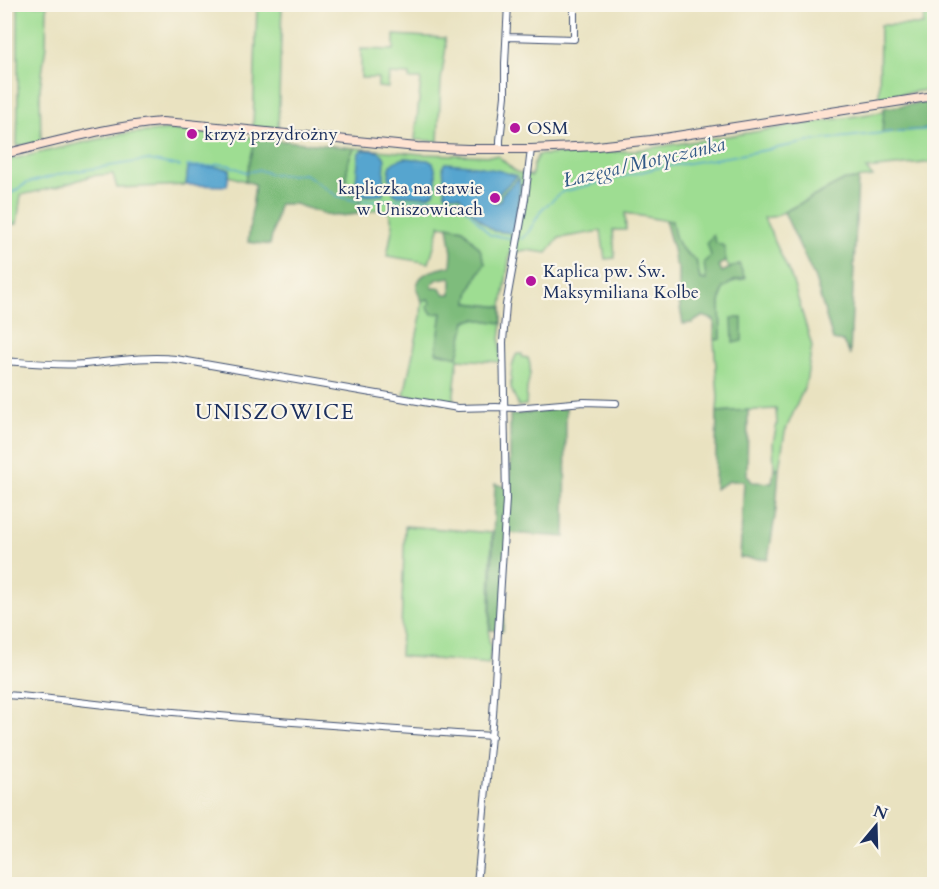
<svg xmlns="http://www.w3.org/2000/svg" width="939" height="889" viewBox="0 0 939 889" font-family="Cardo,serif">
	<rect width="100%" height="100%" fill="#fbf7ec"/>
	<filter id="ink" filterUnits="userSpaceOnUse"><feTurbulence type="fractalNoise" baseFrequency=".0167" numOctaves="2"/><feDisplacementMap in="SourceGraphic" scale="12" xChannelSelector="R" yChannelSelector="G"/><feConvolveMatrix kernelMatrix="1 2 1 2 8 2 1 2 1" color-interpolation-filters="sRGB"/></filter>
	<filter id="wash" filterUnits="userSpaceOnUse"><feTurbulence type="fractalNoise" baseFrequency=".008" numOctaves="4" result="noise"/><feDisplacementMap in="SourceGraphic" scale="24" xChannelSelector="R" yChannelSelector="G"/><feGaussianBlur stdDeviation="1.35" result="paint"/><feColorMatrix in="noise" values="0 0 0 0 0 0 0 0 0 0 0 0 0 0 0 0 0 1.4 0 .05"/><feComposite in="paint" operator="in"/></filter>
	<g filter="url(#wash)">
		<rect width="100%" height="100%" fill="#e9e2c0"/>
		<path fill="#9edd92" stroke="#5c8678" stroke-width="1.5" d="M 18,5 L 47,5 L 46,45 L 40,89 L 41,142 L 17,146 L 18,106 Z
			M 257,5 L 282,5 L 278,130 L 253,127 Z
			M 924,15 L 934,16 L 934,89 L 899,94 L 898,98 L 879,101 L 880,25 L 923,25 Z
			M 394,35 L 445,38 L 446,47 L 441,81 L 438,141 L 415,140 L 421,79 L 409,79 L 409,75 L 389,74 L 388,88 L 378,87 L 378,78 L 361,78 L 361,49 L 394,50 Z
			M 934,104 L 934,162 L 866,169 L 873,177 L 845,180 L 776,216 L 764,218 L 792,279 L 812,346 L 806,383 L 785,432 L 779,468 L 774,468 L 773,443 L 777,424 L 776,409 L 717,412 L 718,397 L 714,340 L 721,339 L 720,303 L 723,287 L 734,281 L 744,279 L 739,264 L 730,269 L 726,262 L 724,246 L 711,256 L 706,280 L 700,279 L 696,260 C 678,248 675,243 672,222 L 625,213 L 626,230 L 613,230 L 615,258 L 605,259 L 601,231 L 559,238 L 547,253 L 526,250 L 510,253 L 502,307 L 468,303 C 468,289 478,275 485,263 L 463,229 L 440,225 L 429,263 L 387,256 L 393,225 L 389,212 L 378,209 L 358,214 L 361,198 L 349,193 C 345,180 346,159 355,148 L 422,154 L 498,156 L 516,172 L 532,176 L 533,166 L 538,155 L 631,151 Z
			M 172,130 L 256,138 L 245,181 L 229,176 L 230,169 L 188,167 L 186,185 L 117,188 L 113,174 L 91,176 L 57,187 L 21,195 L 17,224 L 5,225 L 4,161 L 121,134 Z
			M 429,299 L 442,312 L 437,353 L 462,336 L 466,321 L 475,319 L 502,323 L 500,340 L 500,362 L 458,359 L 453,403 L 404,395 L 421,316 L 422,301 Z
			M 517,354 L 522,354 L 522,357 L 528,358 C 532,367 530,375 528,384 C 526,390 527,399 526,405 L 518,406 C 517,399 512,394 511,387 C 510,379 512,360 517,354 Z
			M 405,526 L 492,533 L 489,641 L 491,644 L 489,664 L 400,656 Z"/>
		<path fill="#7ebc7c" stroke="#4c766d" stroke-width="1.5" fill-rule="evenodd" d="M 927,102 L 929,129 L 882,133 L 884,108 Z
			M 256,138 L 355,148 C 346,159 345,180 349,193 L 361,198 L 358,214 L 340,216 L 324,214 L 295,204 L 279,204 L 270,245 L 248,242 L 255,184 L 245,181 Z
			M 858,179 L 850,354 L 843,342 L 833,340 L 815,279 L 784,212 L 845,180 Z
			M 665,220 L 672,221 C 675,243 678,248 696,260 L 700,279 L 706,280 L 704,262 L 711,256 L 707,243 L 713,235 L 716,243 L 724,246 L 726,262 L 719,265 L 722,272 L 739,264 L 745,278 L 734,281 L 723,288 L 720,303 L 721,339 L 714,340 L 714,320 L 703,316 L 692,323 L 683,324 L 679,302 L 679,269 L 675,262 L 673,249 Z
			M 448,226 L 463,229 L 480,249 L 485,263 C 478,275 468,288 468,303 L 502,307 L 502,323 L 475,319 L 466,321 L 458,357 L 436,352 L 442,313 L 432,314 L 427,306 L 431,303 L 428,299 L 422,301 C 420,297 417,292 417,288 C 417,271 439,269 451,266 L 452,253 ZM 451,277 L 451,294 L 445,294 L 439,288 L 432,288 L 432,284 L 438,279 Z
			M 732,318 L 742,318 L 742,341 L 733,343 Z
			M 566,408 L 565,537 L 508,533 L 503,631 L 490,630 L 495,484 L 510,488 L 510,415 Z
			M 748,410 L 747,475 L 752,482 L 772,483 L 774,468 L 779,468 L 776,510 L 768,559 L 740,558 L 744,481 L 729,481 L 715,489 L 717,412 Z"/>
		<path fill="#56a5cf" stroke="#386a96" stroke-width="1.5" d="M 364,150 C 373,150 383,150 385,160 L 383,195 C 374,196 363,197 355,192 L 359,152 Z
			M 405,158 L 428,160 L 433,163 C 437,172 437,183 434,193 L 428,196 L 395,195 C 389,188 387,174 391,165 C 394,160 400,160 405,158 Z
			M 445,163 C 470,164 494,168 517,176 L 499,193 L 492,194 L 491,198 L 495,203 L 499,202 L 501,198 L 501,195 L 519,178 L 520,187 L 515,229 L 511,233 L 494,231 L 481,221 L 459,196 L 445,194 L 443,166 Z
			M 188,167 L 216,167 L 230,169 L 227,186 L 186,185 Z"/>
		<g fill="none" stroke-linecap="round" stroke-linejoin="round">
			<path stroke="#56a5cf" stroke-width="1.5" d="M 187,166 L 212,166 L 218,164 L 228,165 L 246,172 L 259,170 L 271,174 L 285,175 L 305,174 L 337,196 L 357,201 L 449,198 L 460,201 L 490,235 L 517,239
				M 4,198 L 27,183 L 65,173 L 148,160 L 180,166
				M 521,239 L 528,233 L 542,209 L 562,192 L 657,168 L 739,155 L 819,140 L 901,131 L 934,129"/>
		</g>
	</g>
	<g filter="url(#ink)">
		<g fill="none" stroke-linecap="round" stroke-linejoin="round">
			<defs>
				<path id="street" d="M 507,37 L 574,39 L 574,4
					M 500,150 L 500,140 L 505,96 L 505,63 L 508,4
					M 4,361 C 31,363 57,366 84,364 C 115,361 145,356 176,359 L 458,408 L 496,407 L 515,408 L 584,402 L 616,403
					M 4,695 C 53,698 101,705 150,710 C 264,720 378,730 492,736
					M 477,884 L 493,715 L 506,499 L 503,342 L 506,305 L 525,199 L 531,149"/>
				<path id="secondary" d="M 4,154 C 56,142 109,126 162,122 L 188,124 L 417,147 L 468,149 L 531,149 L 597,146 L 651,140 L 934,96"/>
			</defs>
			<use href="#street" stroke="#3a4a6d" stroke-width="8"/>
			<use href="#secondary" stroke="#3a4a6d" stroke-width="10"/>
			<use href="#street" stroke="#fff" stroke-width="6"/>
			<use href="#secondary" stroke="#fee3d2" stroke-width="8"/>
		</g>
	</g>
	<g fill="#b5179e" stroke="#fbf7ec" stroke-width="2">
		<circle cx="515" cy="128" r="6"/>
		<circle cx="192" cy="134" r="6"/>
		<circle cx="495" cy="198" r="6"/>
		<circle cx="531" cy="281" r="6"/>
	</g>
	<g text-anchor="middle" dominant-baseline="central" stroke-width="4.5" stroke-linejoin="round" paint-order="stroke">
		<g font-size="18" fill="#1b2f5e" stroke="#fbf7ec" text-anchor="start">
			<text x="527" y="128">OSM</text>
			<text x="204" y="134">krzyż przydrożny</text>
			<text x="483" y="188" text-anchor="end">kapliczka na stawie<tspan x="483" dy="21">w Uniszowicach</tspan></text>
			<text x="543" y="271">Kaplica pw. Św.<tspan x="543" dy="21">Maksymiliana Kolbe</tspan></text>
		</g>
		<g font-size="20" font-style="italic" fill="#305886" stroke="#fbf7ec">
			<text transform="translate(644 162) rotate(-13)">Łazęga/Motyczanka</text>
		</g>
		<g font-size="21" letter-spacing="1.5" fill="#1b2f5e" stroke="#fbf7ec">
			<text x="275" y="412">UNISZOWICE</text>
		</g>
	</g>
	<rect width="939" height="889" fill="none" stroke="#fbf7ec" stroke-width="24"/>
	<g transform="translate(876 826) rotate(19)" stroke="#fbf7ec" stroke-width="4.5" paint-order="stroke">
	<path d="M0-4.5L10 22L0 15L-10 22Z" fill="#1b2f5e"/>
	<text y="-9" font-size="16" font-weight="bold" text-anchor="middle" fill="#1b2f5e">N</text>
	</g>
</svg>
